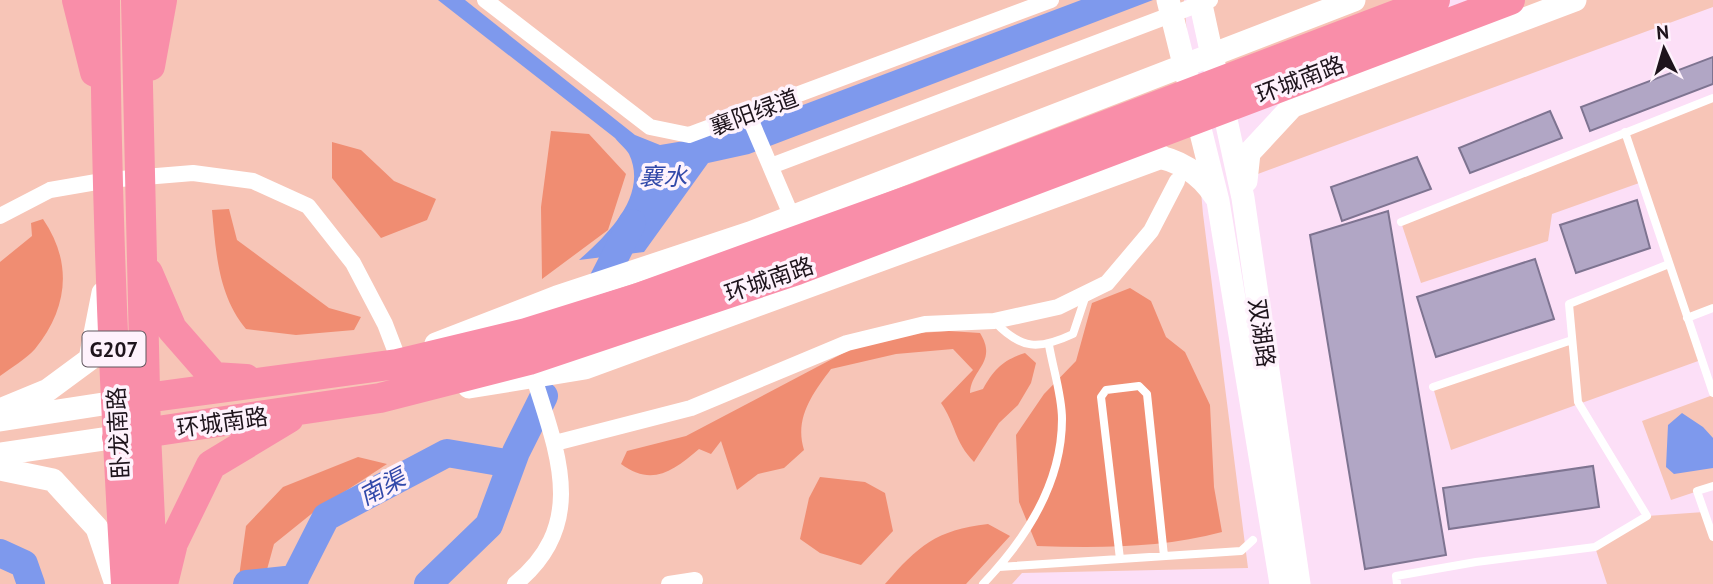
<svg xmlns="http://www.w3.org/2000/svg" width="1713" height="584" viewBox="0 0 1713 584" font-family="'PT Sans','Noto Sans SC',sans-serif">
	<rect width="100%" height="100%" fill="#fcdff7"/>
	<path fill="#f7c5b7" d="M 0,0 L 1184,0 L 1203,214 L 1248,568 L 1022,573 L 1012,584 L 0,584 Z
		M 1197,0 L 1435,0 L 1218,83 Z
		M 1510,0 L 1713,0 L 1713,7 L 1247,178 L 1249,153 L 1326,69 Z
		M 1713,98 L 1713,308 L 1687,318 L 1701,360 L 1451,450 L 1433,387 L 1572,340 L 1569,304 L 1669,265 L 1642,182 L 1552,214 L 1548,241 L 1421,283 L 1401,222 Z
		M 1713,395 L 1713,486 L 1671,500 L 1642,421 Z
		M 1704,512 L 1713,537 L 1713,584 L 1607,584 L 1595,547 L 1647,516 Z"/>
	<path fill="#f08d72" d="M 551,131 L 589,134 L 626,174 L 608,230 L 542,279 L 541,207 Z
		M 332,142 L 361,150 L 394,181 L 436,199 L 427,220 L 381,238 L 332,178 Z
		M 229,209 L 237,240 L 329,308 L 361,317 L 354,330 L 296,335 L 246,329 C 218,295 216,253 212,210 Z
		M 43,219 C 73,263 68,308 35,349 C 26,359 11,368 0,376 L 0,262 L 32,236 L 31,223 Z
		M 1130,288 L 1151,301 L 1166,337 L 1185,352 L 1210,405 L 1214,487 L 1222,532 C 1163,548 1099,548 1037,546 L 1019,502 L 1016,435 L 1044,394 L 1076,361 L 1092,303 Z
		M 949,331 L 980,333 C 998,362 971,369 970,393 L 983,389 C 994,369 1003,360 1025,353 L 1036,363 L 1031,383 L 1018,405 L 999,423 L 974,462 C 954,441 956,425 941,403 L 973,370 L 953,349 L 896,354 L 831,369 C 813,393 794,418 804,450 L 784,468 L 758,474 L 737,490 L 721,441 L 711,454 L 699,449 C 673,471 652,487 621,464 L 627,451 L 686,436 L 853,348 L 905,334 Z
		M 358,457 L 387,464 L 315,511 L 274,544 L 263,584 L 238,584 L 246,526 L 283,487 Z
		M 820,477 L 865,482 L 885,493 L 893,531 L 861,565 L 820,553 L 800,539 L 809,498 Z
		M 988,524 L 1010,536 L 966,584 L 885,584 C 918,546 936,530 988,524 Z"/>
	<path fill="#7e99ed" d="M 438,0 L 465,0 L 635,135 L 660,145 L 702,138 L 741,123 L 779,114 L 1081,0 L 1153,0 L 749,154 L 708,163 L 644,252 L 579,260 C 606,236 649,196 629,154 C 626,149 619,143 615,138 Z
		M 1682,413 L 1703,427 L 1713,438 L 1713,468 L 1674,474 L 1666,467 L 1668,425 Z"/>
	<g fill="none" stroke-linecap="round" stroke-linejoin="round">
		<path stroke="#7e99ed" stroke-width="28" d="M 592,302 L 632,223
			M 0,553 L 24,564 L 31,584
			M 247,584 L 295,579
			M 292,584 L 326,517 L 447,453 L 511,464
			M 428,584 L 489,525 L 516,452 L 544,396"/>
	</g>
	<path fill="#b1a6c5" stroke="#7e7491" stroke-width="2" d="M 1713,57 L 1713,84 L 1590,131 L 1581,107 Z
		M 1550,111 L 1562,138 L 1470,173 L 1459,148 Z
		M 1417,157 L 1431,189 L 1342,221 L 1331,187 Z
		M 1637,200 L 1650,248 L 1576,273 L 1560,225 Z
		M 1388,211 L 1446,555 L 1365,569 L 1310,235 Z
		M 1535,259 L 1554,319 L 1436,357 L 1417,297 Z
		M 1593,466 L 1599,507 L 1449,529 L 1443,488 Z"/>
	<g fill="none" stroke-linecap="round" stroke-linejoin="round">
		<path stroke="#fff" stroke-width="8" d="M 1625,132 L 1713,393
			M 1401,222 L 1713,98
			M 1687,318 L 1713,308
			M 994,321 C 1021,350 1039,350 1073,334 L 1086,295
			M 1433,387 L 1572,340
			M 1713,486 L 1697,491 L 1713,537
			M 1120,559 L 1101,397 L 1106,390 L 1139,386 L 1147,394 L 1164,556
			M 999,567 L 1241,551 L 1253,540
			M 983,584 C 1026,539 1062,484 1062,419 C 1062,395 1053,369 1049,345
			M 1397,584 L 1396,576 L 1476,562 L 1595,547 L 1647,516 L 1578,402 L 1569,304 L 1669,264"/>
		<path stroke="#fff" stroke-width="16" d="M 485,0 L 650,127 L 689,135 L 1051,0
			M 748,114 L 792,217
			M 771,166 L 1210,0
			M 0,216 L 50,190 L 108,180 L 193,173 L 253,181 L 308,206 L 353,263 L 385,324 L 398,358
			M 555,443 L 691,408 L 847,343 L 925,324 L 994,321 L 1058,307 L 1107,283 L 1151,231 L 1177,181
			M 515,584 C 588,525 558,454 534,378
			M 669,584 L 695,580"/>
		<path stroke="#fff" stroke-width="23" d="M 1168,0 L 1218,201 L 1281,584
			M 1200,0 L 1243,198 L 1299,584
			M 1293,106 L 1575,0
			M 1149,155 C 1177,159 1199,171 1215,196
			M 1246,181 L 1249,153 L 1302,96
			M 436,344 L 557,297 L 750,233 L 1354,0
			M 469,387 L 585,368 L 1162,157
			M 0,410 L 48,390 L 90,359 L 103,293
			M 0,420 L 116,402
			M 0,454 L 117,437
			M 0,469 L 53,480 L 97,528 L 116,584"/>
		<path stroke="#f98ea9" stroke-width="30" d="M 77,0 L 95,72
			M 105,0 C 106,195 114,390 126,584
			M 136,0 L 146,433 L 153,584
			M 150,66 L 162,0
			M 148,273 L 172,329 L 214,377 L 246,379
			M 116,402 L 397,364 L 526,333 L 638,298 L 918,197 L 1435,0
			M 117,437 L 380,398 L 529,360 L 797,270 L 1510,0
			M 163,584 L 173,543 L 211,465 L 289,418"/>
	</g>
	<g text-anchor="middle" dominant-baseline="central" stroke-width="7" stroke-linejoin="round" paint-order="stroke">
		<rect fill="#fef2fc" stroke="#61575f" stroke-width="2" x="82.5" y="331.5" width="63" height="35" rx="5"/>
		<g font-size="21" font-weight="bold" fill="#1e141c">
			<text x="114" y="349">G207</text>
		</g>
		<g font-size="23" fill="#1e141c" stroke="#fef2fc">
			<text transform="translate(1300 79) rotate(-21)">环城南路</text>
			<text transform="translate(754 112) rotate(-20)">襄阳绿道</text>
			<text transform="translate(769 279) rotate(-19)">环城南路</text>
			<text transform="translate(1262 333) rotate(82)">双湖路</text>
			<text transform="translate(222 422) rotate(-8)">环城南路</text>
			<text transform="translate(118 433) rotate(-93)">卧龙南路</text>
		</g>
		<g font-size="24" font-style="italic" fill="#3249a9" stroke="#fef2fc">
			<text x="663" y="176">襄水</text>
			<text transform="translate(382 487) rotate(-28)">南渠</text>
		</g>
	</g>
	<g transform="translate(1664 49) rotate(355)" stroke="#fef2fc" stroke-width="5" paint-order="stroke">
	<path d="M0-5L12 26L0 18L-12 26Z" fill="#1e141c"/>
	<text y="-10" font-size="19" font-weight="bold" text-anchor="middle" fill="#1e141c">N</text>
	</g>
</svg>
